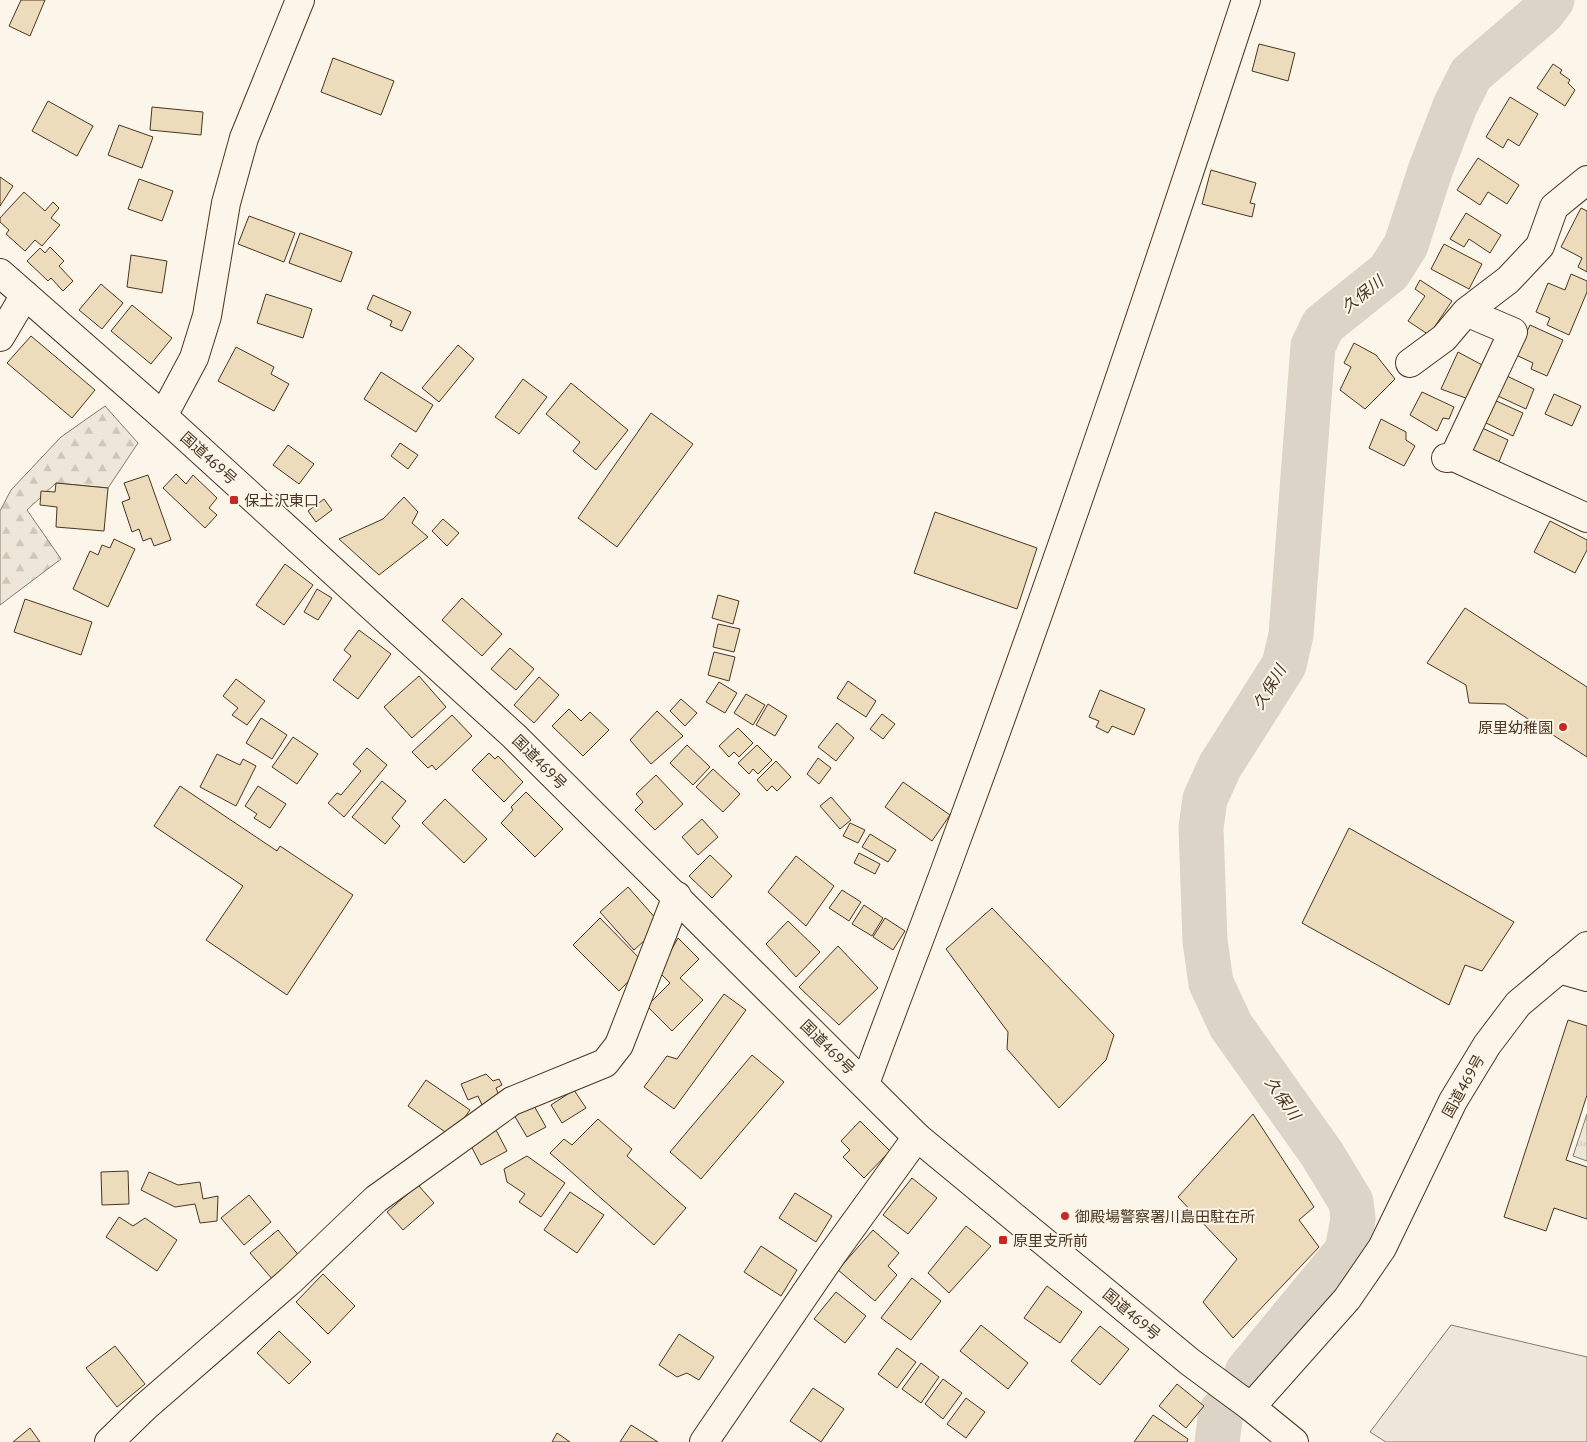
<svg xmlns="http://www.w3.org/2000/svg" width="1587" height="1442" viewBox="0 0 1587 1442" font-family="'PT Sans','Noto Sans JP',sans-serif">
	<defs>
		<pattern id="grass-tufts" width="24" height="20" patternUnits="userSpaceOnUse" patternTransform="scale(1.25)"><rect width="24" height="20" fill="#ede6d9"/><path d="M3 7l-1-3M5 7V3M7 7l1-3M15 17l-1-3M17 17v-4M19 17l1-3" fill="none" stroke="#cdc6ba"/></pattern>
		<pattern id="forest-firs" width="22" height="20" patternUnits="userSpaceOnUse" patternTransform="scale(1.25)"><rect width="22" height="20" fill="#ede6d9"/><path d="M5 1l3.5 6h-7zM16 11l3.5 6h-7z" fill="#cdc6ba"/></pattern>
	</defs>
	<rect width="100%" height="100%" fill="#fbf6e9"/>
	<path fill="url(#grass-tufts)" stroke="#887966" d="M 1587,1114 L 1587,1161 L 1573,1156 Z"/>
	<path fill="url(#forest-firs)" stroke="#887966" d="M 105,406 L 138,443 L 108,488 L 56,483 L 27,510 L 61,559 L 0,605 L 0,511 L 11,490 L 61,437 Z"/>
	<path fill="#ede6d9" stroke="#887966" d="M 1451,1325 L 1587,1357 L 1587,1442 L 1386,1442 L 1370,1432 Z"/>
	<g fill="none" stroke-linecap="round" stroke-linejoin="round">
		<path stroke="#dcd4c6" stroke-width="45" d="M 1247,1372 L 1347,1251 L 1353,1219 L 1351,1202 L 1322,1154 L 1231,1026 L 1211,983 L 1205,941 L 1201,828 L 1205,799 L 1220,766 L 1284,665 L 1291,635 L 1313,346 L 1323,325 L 1389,272 L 1406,245 L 1430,171 L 1455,106 L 1471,74 L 1542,13 L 1552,0
			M 1217,1442 L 1221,1412"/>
	</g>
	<path fill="#ecdcbc" stroke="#4a3520" d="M 21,0 L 45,0 L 30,36 L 9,26 Z
		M 1259,44 L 1295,53 L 1288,81 L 1252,71 Z
		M 333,58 L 394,81 L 381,115 L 321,92 Z
		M 1553,64 L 1562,70 L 1560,73 L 1570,80 L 1568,83 L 1575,90 L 1565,106 L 1537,88 Z
		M 1510,97 L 1538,114 L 1519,146 L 1508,139 L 1503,148 L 1486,137 Z
		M 48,101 L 93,126 L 77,156 L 32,131 Z
		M 152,107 L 203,112 L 201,135 L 150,130 Z
		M 119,125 L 153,137 L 142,168 L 108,155 Z
		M 1478,158 L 1519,185 L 1507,204 L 1488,192 L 1480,205 L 1457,190 Z
		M 1211,170 L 1256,183 L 1250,203 L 1255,204 L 1252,217 L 1202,204 Z
		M 0,177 L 13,186 L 0,206 Z
		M 139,179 L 173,191 L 162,221 L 128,209 Z
		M 24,192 L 45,211 L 53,202 L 59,208 L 51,218 L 60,225 L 42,246 L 35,240 L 25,251 L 6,234 L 9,230 L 0,222 L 0,218 Z
		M 1581,208 L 1587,211 L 1587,272 L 1578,267 L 1582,258 L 1561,247 Z
		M 1466,213 L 1501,235 L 1490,253 L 1469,239 L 1464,247 L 1450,239 Z
		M 249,216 L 295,233 L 284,262 L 238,244 Z
		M 300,233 L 352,252 L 341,282 L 289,263 Z
		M 1444,244 L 1482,264 L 1469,289 L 1431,269 Z
		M 50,247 L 64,261 L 59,266 L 73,281 L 63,291 L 51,278 L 48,281 L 27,261 L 40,248 L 45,253 Z
		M 131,255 L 167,261 L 162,293 L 127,287 Z
		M 1571,274 L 1587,281 L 1587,292 L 1569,335 L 1547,325 L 1550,318 L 1536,312 L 1548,283 L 1565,290 Z
		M 1420,280 L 1452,301 L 1429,335 L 1408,321 L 1425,296 L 1415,289 Z
		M 101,284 L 123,303 L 102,329 L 79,310 Z
		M 266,294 L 312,309 L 303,338 L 257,323 Z
		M 373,295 L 411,312 L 402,331 L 390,326 L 392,321 L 367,309 Z
		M 132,305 L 172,338 L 151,364 L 111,331 Z
		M 1530,325 L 1563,340 L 1547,376 L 1531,369 L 1533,363 L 1516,355 Z
		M 31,336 L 95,390 L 72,418 L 7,363 Z
		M 1354,343 L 1376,355 L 1395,379 L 1365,409 L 1340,390 L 1351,367 L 1344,363 Z
		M 458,345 L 474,359 L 439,402 L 422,388 Z
		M 236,347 L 274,367 L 271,374 L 289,384 L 274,411 L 218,381 Z
		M 1458,352 L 1484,366 L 1471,400 L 1441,389 Z
		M 381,372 L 433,405 L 416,432 L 364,399 Z
		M 1507,376 L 1534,389 L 1526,409 L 1498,396 Z
		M 523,379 L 547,397 L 519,434 L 495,417 Z
		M 571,383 L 628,430 L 596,470 L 573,451 L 580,442 L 546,414 Z
		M 1422,392 L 1454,407 L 1449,419 L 1443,418 L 1437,431 L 1410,415 Z
		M 1554,394 L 1581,406 L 1572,426 L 1545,414 Z
		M 1494,400 L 1523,413 L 1513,436 L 1484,422 Z
		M 651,413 L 693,444 L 617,547 L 578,518 Z
		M 1381,419 L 1406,432 L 1406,440 L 1415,446 L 1404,466 L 1369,448 Z
		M 1480,427 L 1508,440 L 1498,464 L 1469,450 Z
		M 400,443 L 418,455 L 408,469 L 391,456 Z
		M 288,445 L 314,464 L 299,484 L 273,465 Z
		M 176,474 L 186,484 L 193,475 L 217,498 L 209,508 L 217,515 L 205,528 L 163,488 Z
		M 148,475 L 171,540 L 154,546 L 151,538 L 143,541 L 139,529 L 132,532 L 122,502 L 130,499 L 124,483 Z
		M 56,483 L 108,488 L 104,531 L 56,527 L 57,507 L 40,505 L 41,491 L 55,492 Z
		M 404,497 L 418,512 L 412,523 L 428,537 L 379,575 L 339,539 L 383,519 Z
		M 324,499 L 332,510 L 316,522 L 308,511 Z
		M 935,512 L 1037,548 L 1017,609 L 914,573 Z
		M 443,519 L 459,533 L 447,546 L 432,531 Z
		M 1550,521 L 1587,540 L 1587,550 L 1575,573 L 1534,552 Z
		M 114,539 L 135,549 L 108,607 L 73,589 L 90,551 L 98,555 L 102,545 L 110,548 Z
		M 285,564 L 313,585 L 284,625 L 256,605 Z
		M 317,589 L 332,598 L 318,620 L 304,612 Z
		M 718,595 L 739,601 L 733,624 L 712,618 Z
		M 462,598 L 502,634 L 482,656 L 442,620 Z
		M 25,599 L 92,622 L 81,655 L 14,632 Z
		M 1465,608 L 1587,687 L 1587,757 L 1505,704 L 1469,703 L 1466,685 L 1427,663 Z
		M 718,624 L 740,629 L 734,652 L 713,647 Z
		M 359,630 L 391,654 L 358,699 L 333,680 L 351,656 L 344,650 Z
		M 510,648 L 534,669 L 516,690 L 491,669 Z
		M 714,652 L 735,657 L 729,681 L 708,675 Z
		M 419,676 L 446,707 L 412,738 L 384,707 Z
		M 539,677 L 559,695 L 534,723 L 514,705 Z
		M 236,679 L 265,701 L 247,725 L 232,715 L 238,708 L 223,696 Z
		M 848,681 L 876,701 L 866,717 L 837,698 Z
		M 719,682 L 737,693 L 725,713 L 706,702 Z
		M 1100,690 L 1145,709 L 1134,735 L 1112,726 L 1108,733 L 1096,727 L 1099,721 L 1089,717 Z
		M 746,694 L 765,705 L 753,725 L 734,713 Z
		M 681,699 L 697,713 L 685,726 L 670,711 Z
		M 768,704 L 787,716 L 775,736 L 756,725 Z
		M 569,709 L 581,721 L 590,712 L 609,730 L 583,756 L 552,726 Z
		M 657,711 L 683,736 L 651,764 L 630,740 Z
		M 882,714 L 895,724 L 883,739 L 870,729 Z
		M 452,715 L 472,736 L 436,770 L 432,765 L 428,768 L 412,752 Z
		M 261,718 L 287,735 L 272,759 L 246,743 Z
		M 837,723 L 854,738 L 836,761 L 818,747 Z
		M 738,728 L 753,743 L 739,757 L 734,752 L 729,757 L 719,746 Z
		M 293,737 L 318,754 L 297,784 L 272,767 Z
		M 687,745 L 710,767 L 693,785 L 670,763 Z
		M 757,745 L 772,760 L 758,774 L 753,769 L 749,774 L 738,763 Z
		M 367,748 L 387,765 L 344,817 L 328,803 L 337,793 L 341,795 L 361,771 L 353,764 Z
		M 489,753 L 495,759 L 498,756 L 523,782 L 504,802 L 472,770 Z
		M 217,754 L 240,765 L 243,759 L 256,766 L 236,806 L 200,787 Z
		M 818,758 L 831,768 L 819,784 L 807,774 Z
		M 776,761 L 791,777 L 777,791 L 772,786 L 767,791 L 757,780 Z
		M 713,769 L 740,794 L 723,812 L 696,787 Z
		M 656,775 L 683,804 L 655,830 L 635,810 L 643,802 L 636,794 Z
		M 382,781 L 406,801 L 392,818 L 400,826 L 385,844 L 352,817 Z
		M 903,782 L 950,815 L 932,841 L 885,807 Z
		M 180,786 L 277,851 L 280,846 L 353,895 L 287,995 L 206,940 L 243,886 L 154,826 Z
		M 258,786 L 286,804 L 270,828 L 254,818 L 257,814 L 245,806 Z
		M 526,792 L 563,829 L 535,857 L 501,823 L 513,810 L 511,807 Z
		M 831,797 L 851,820 L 840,829 L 820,806 Z
		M 445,799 L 487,839 L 464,863 L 422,823 Z
		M 702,819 L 718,837 L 698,855 L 682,837 Z
		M 850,823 L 865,830 L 858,843 L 843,836 Z
		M 1349,828 L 1514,922 L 1482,971 L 1465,965 L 1449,1005 L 1302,923 Z
		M 870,834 L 896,850 L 888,862 L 862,847 Z
		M 859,853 L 880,864 L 875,874 L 854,863 Z
		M 710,855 L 732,876 L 712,898 L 689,876 Z
		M 796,856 L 834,886 L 806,926 L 768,892 Z
		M 628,887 L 658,921 L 656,930 L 634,950 L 600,912 Z
		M 842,890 L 861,902 L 849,921 L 829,908 Z
		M 864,905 L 883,918 L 872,936 L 852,924 Z
		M 992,908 L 1114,1035 L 1106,1060 L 1059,1108 L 1007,1049 L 1008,1032 L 946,949 Z
		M 600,918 L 645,964 L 619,991 L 573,945 Z
		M 885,918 L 905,931 L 893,950 L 873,937 Z
		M 788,921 L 820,952 L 796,977 L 766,944 Z
		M 678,938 L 699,959 L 680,978 L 703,1000 L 672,1031 L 647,1006 L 670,983 L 659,972 Z
		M 838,946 L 878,988 L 839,1025 L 799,987 Z
		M 724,994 L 746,1010 L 674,1109 L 644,1087 L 667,1056 L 677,1059 Z
		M 1568,1020 L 1587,1026 L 1587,1095 L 1566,1160 L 1587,1167 L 1587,1219 L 1554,1208 L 1546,1231 L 1504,1217 Z
		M 752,1055 L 784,1082 L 701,1179 L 670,1152 Z
		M 486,1074 L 493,1081 L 499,1079 L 502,1085 L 496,1088 L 500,1098 L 482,1105 L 478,1096 L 468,1100 L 461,1084 Z
		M 426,1080 L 470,1110 L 451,1136 L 408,1106 Z
		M 574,1090 L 586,1108 L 562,1123 L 551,1105 Z
		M 533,1104 L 546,1127 L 527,1137 L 514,1115 Z
		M 1253,1114 L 1314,1207 L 1299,1220 L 1319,1247 L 1233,1338 L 1203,1302 L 1237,1259 L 1178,1197 Z
		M 598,1119 L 632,1149 L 627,1156 L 686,1208 L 654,1245 L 550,1153 L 564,1139 L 572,1145 Z
		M 860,1121 L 890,1151 L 864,1178 L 843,1157 L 850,1150 L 841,1141 Z
		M 496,1130 L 507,1151 L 481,1165 L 470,1144 Z
		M 527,1156 L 565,1183 L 541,1217 L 519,1202 L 525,1194 L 507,1182 L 504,1169 Z
		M 128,1171 L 129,1204 L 102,1205 L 101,1172 Z
		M 149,1172 L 178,1185 L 200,1182 L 203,1199 L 218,1196 L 217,1221 L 200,1223 L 195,1204 L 175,1207 L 141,1190 Z
		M 912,1178 L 937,1198 L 908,1234 L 883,1215 Z
		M 418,1185 L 434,1203 L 403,1230 L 387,1212 Z
		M 570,1192 L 604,1215 L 577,1253 L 544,1230 Z
		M 795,1193 L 832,1216 L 816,1242 L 779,1218 Z
		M 249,1195 L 271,1222 L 244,1245 L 221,1218 Z
		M 119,1217 L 133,1226 L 145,1218 L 177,1240 L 157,1271 L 106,1237 Z
		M 966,1226 L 991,1246 L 949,1293 L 928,1273 Z
		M 278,1230 L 300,1257 L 273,1280 L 250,1253 Z
		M 873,1230 L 899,1253 L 888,1266 L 897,1275 L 875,1301 L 838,1270 Z
		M 761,1246 L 797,1270 L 781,1296 L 744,1272 Z
		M 323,1274 L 355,1306 L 328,1334 L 296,1302 Z
		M 912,1278 L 941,1301 L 911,1340 L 881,1318 Z
		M 1047,1286 L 1082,1312 L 1060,1343 L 1024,1318 Z
		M 836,1292 L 866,1316 L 845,1343 L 814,1319 Z
		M 981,1325 L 1028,1363 L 1008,1389 L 960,1351 Z
		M 1100,1326 L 1129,1349 L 1100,1385 L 1071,1361 Z
		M 279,1331 L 311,1362 L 289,1384 L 257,1353 Z
		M 679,1334 L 714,1357 L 699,1380 L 687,1373 L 677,1377 L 659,1365 Z
		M 115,1346 L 145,1384 L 117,1407 L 86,1368 Z
		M 897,1348 L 916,1362 L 897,1388 L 878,1374 Z
		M 921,1363 L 939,1377 L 921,1403 L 902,1389 Z
		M 943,1379 L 962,1393 L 943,1419 L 925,1404 Z
		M 1177,1384 L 1204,1406 L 1186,1428 L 1159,1406 Z
		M 813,1388 L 844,1409 L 821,1442 L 790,1421 Z
		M 966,1398 L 985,1412 L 966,1438 L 947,1424 Z
		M 1153,1415 L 1188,1439 L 1187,1442 L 1134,1442 Z
		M 631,1425 L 658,1442 L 620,1442 Z
		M 30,1428 L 40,1442 L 13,1442 Z
		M 557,1433 L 570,1442 L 552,1442 Z"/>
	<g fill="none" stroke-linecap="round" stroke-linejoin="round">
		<defs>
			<path id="minor" d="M 0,337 L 25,295
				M 1410,363 L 1444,338 L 1466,312
				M 163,416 L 194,358 L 207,316 L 226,203 L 244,138 L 300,0
				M 1454,457 L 1513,332 L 1466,312 L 1508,280 L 1540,246 L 1554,207 L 1587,180
				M 1446,458 L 1454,457 L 1587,518
				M 1559,969 L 1587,977
				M 865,1084 C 894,1004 925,926 954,846 C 1058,566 1153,283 1246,0
				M 1251,1407 L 1294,1442
				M 109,1442 L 145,1407 L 290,1281 L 376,1199 L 512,1101 L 605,1063 L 619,1045 L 677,896
				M 704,1442 L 831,1256 L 917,1137"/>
			<path id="highway" d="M 0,273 L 163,416 L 514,736 L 917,1137 L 1190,1362 L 1251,1407 L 1347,1299 L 1382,1248 L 1453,1101 L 1487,1045 L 1518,1004 L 1587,946"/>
		</defs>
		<use href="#minor" stroke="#4a3520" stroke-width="30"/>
		<use href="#highway" stroke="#4a3520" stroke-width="30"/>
		<use href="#minor" stroke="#fbf6e9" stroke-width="28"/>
		<use href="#highway" stroke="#fbf6e9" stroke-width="28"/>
	</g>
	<g fill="#c62828" stroke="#fbf6e9" stroke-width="2">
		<rect x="229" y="495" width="10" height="10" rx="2.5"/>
		<circle cx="1563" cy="727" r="5"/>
		<circle cx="1065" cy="1216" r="5"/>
		<rect x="998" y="1235" width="10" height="10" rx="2.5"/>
	</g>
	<g text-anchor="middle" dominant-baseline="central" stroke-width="4" stroke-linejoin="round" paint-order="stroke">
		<g font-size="15" fill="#4a3520" stroke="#fbf6e9">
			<text transform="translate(209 458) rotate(42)">国道469号</text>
			<text transform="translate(540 762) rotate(45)">国道469号</text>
			<text transform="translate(828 1047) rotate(45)">国道469号</text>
			<text transform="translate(1463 1086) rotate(-61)">国道469号</text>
			<text transform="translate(1132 1314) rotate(40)">国道469号</text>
		</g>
		<g font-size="15" fill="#4a3520" stroke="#fbf6e9" text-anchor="start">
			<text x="244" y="500">保土沢東口</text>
			<text x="1553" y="727" text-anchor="end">原里幼稚園</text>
			<text x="1075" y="1216">御殿場警察署川島田駐在所</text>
			<text x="1013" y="1240">原里支所前</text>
		</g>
		<g font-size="16" font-style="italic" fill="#4a3520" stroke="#fbf6e9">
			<text transform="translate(1362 294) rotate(-39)">久保川</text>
			<text transform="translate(1269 687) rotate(-59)">久保川</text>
			<text transform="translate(1283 1098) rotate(55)">久保川</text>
		</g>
	</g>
</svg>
